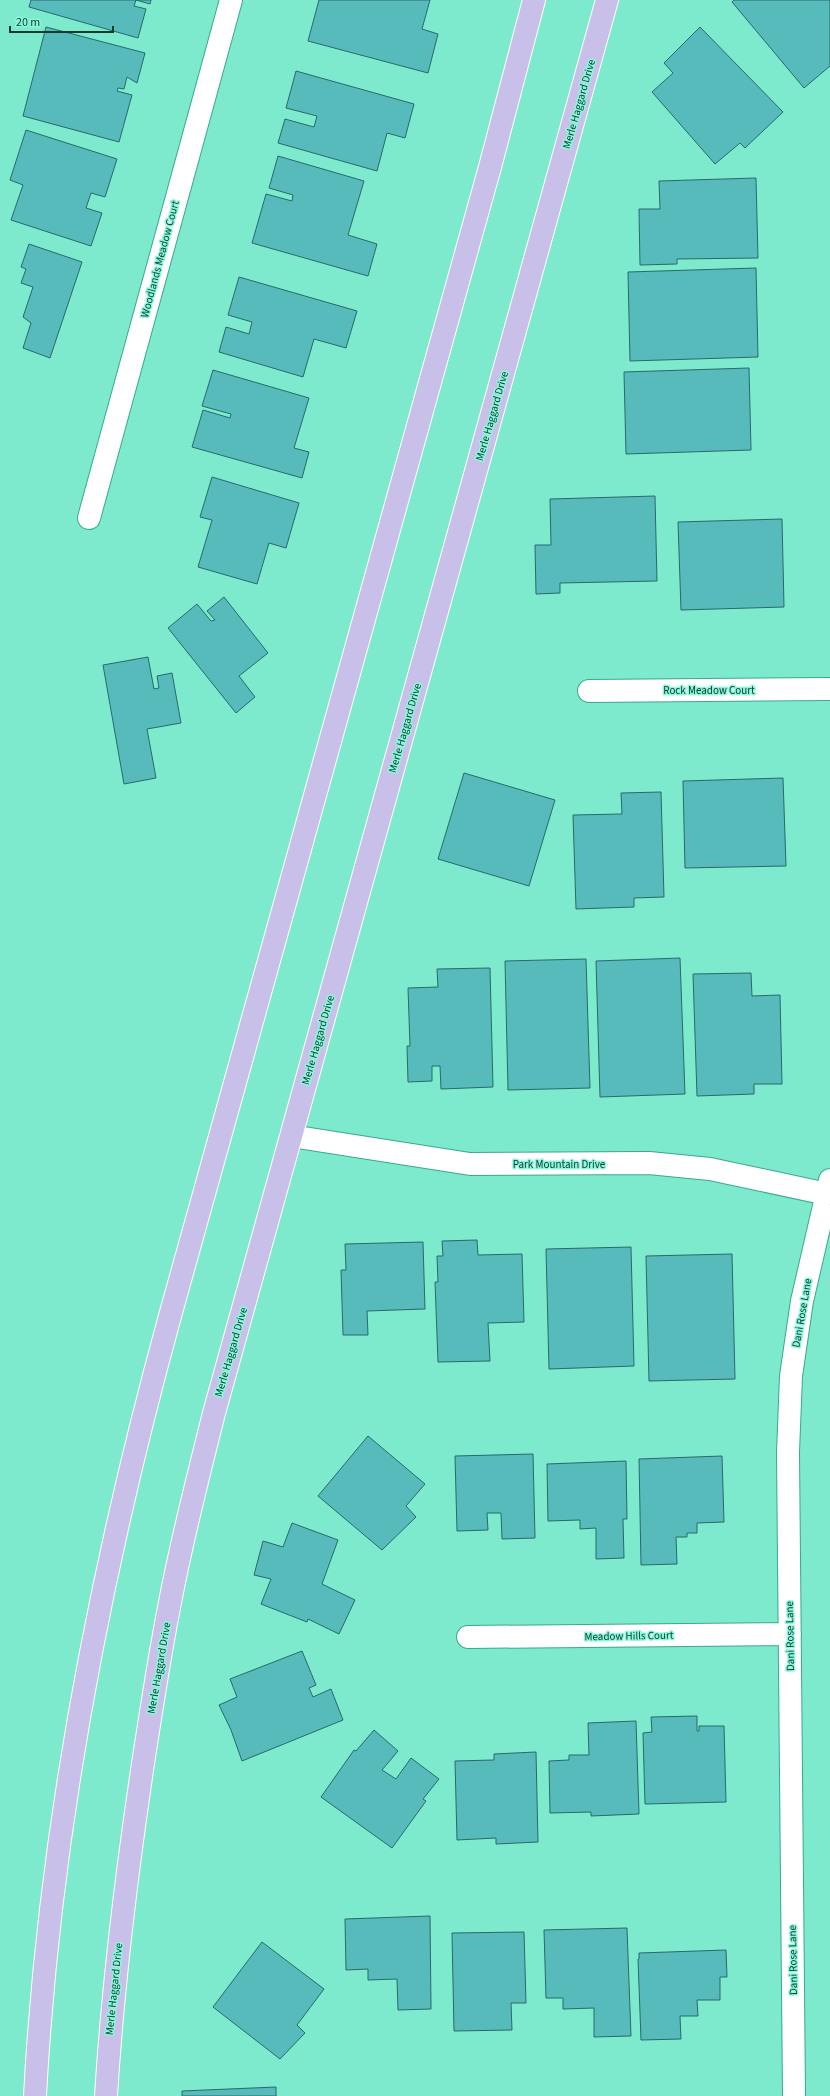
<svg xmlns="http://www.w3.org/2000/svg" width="830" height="2096" viewBox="0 0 830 2096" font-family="'Source Sans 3',sans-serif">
	<rect width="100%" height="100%" fill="#7de9cd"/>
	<path fill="#56bbba" stroke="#296a69" d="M 31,0 L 151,0 L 150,4 L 136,0 L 134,6 L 146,9 L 138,38 L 29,7 Z
		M 319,0 L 430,0 L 422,29 L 438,34 L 428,73 L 308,41 Z
		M 734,0 L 830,0 L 830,66 L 804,88 L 732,2 Z
		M 46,27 L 145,53 L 137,83 L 127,77 L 124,89 L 118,88 L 117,91 L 132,95 L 119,142 L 23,116 Z
		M 700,27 L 783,112 L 745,148 L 740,143 L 715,164 L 652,92 L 673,73 L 664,63 Z
		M 296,71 L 414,104 L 405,138 L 387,133 L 377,171 L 278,143 L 285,119 L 314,127 L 317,116 L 286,108 Z
		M 26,130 L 117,159 L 105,197 L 91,193 L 86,208 L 102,213 L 91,246 L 11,220 L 23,185 L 10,180 Z
		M 278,156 L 364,181 L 348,235 L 377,244 L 368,276 L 252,243 L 266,194 L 292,201 L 293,195 L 269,188 Z
		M 756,178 L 758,258 L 677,259 L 677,264 L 640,265 L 639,209 L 660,209 L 659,181 Z
		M 29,244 L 82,262 L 50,358 L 23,348 L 31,323 L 23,317 L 33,287 L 21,283 L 26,269 L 21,267 Z
		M 756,268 L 758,357 L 630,361 L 628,272 Z
		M 239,277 L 357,311 L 346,348 L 314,339 L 303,377 L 219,352 L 226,327 L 249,334 L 252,322 L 228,315 Z
		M 749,368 L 751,450 L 626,454 L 624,372 Z
		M 213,370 L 309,398 L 294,448 L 309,452 L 302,478 L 192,447 L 203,410 L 230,418 L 231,414 L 202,406 Z
		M 212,477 L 299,503 L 286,548 L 269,543 L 257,584 L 198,567 L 212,520 L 200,517 Z
		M 655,496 L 657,581 L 560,583 L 560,593 L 536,594 L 535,545 L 551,545 L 550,499 Z
		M 782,519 L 784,607 L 681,610 L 678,522 Z
		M 224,597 L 268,653 L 239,676 L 255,697 L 236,713 L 168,628 L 197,604 L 211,621 L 215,620 L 207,611 Z
		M 148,657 L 154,689 L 159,688 L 157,676 L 172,673 L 181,723 L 147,729 L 156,778 L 124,784 L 103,665 Z
		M 464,773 L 555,800 L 529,886 L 438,859 Z
		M 783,778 L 786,866 L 685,868 L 683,781 Z
		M 661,792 L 664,897 L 634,898 L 634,907 L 576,909 L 573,815 L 622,814 L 621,793 Z
		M 680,958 L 685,1094 L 600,1097 L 596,961 Z
		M 586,959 L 590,1088 L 508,1090 L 505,961 Z
		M 490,968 L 493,1087 L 441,1089 L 440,1066 L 432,1066 L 432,1081 L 408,1082 L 407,1046 L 410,1046 L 408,988 L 438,987 L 437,969 Z
		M 751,973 L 752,996 L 780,995 L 782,1084 L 754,1084 L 754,1094 L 697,1096 L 693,974 Z
		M 477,1240 L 478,1255 L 522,1254 L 524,1322 L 488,1323 L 490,1361 L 438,1362 L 435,1282 L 438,1282 L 437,1256 L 443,1256 L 442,1241 Z
		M 423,1242 L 425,1309 L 367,1311 L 368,1335 L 343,1335 L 341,1270 L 346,1270 L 345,1244 Z
		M 631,1247 L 634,1366 L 549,1369 L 546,1249 Z
		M 732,1254 L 735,1379 L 649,1381 L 646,1256 Z
		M 368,1436 L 425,1484 L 406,1506 L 416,1517 L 382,1550 L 318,1496 Z
		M 533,1454 L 535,1538 L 502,1539 L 501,1513 L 487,1513 L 488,1530 L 457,1531 L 455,1456 Z
		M 722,1456 L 724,1522 L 697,1523 L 697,1533 L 687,1533 L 687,1537 L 676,1537 L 677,1564 L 641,1565 L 639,1459 Z
		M 626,1461 L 627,1519 L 623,1519 L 624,1558 L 596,1559 L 596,1528 L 580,1529 L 580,1520 L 548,1521 L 547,1464 Z
		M 292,1523 L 338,1540 L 322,1584 L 355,1600 L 339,1634 L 308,1619 L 307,1622 L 261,1604 L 271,1579 L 254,1575 L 263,1541 L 283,1547 Z
		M 302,1651 L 316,1685 L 309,1688 L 313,1697 L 331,1689 L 343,1720 L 242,1761 L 231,1730 L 219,1705 L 237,1697 L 230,1679 Z
		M 697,1716 L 697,1731 L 699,1731 L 699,1726 L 724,1726 L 726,1802 L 645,1804 L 643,1733 L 652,1732 L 651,1717 Z
		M 636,1721 L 639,1814 L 591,1816 L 591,1812 L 550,1813 L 549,1761 L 569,1760 L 569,1755 L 589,1755 L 588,1723 Z
		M 374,1730 L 398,1751 L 382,1770 L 396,1779 L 411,1758 L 439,1779 L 423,1799 L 426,1801 L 392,1848 L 321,1797 L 354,1750 L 356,1751 Z
		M 536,1752 L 538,1842 L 496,1844 L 496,1838 L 457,1840 L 455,1761 L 494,1760 L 494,1754 Z
		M 430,1916 L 431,2009 L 398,2010 L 397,1979 L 368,1980 L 368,1969 L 346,1970 L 345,1919 Z
		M 627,1928 L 631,2036 L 594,2037 L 594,2008 L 563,2009 L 563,1998 L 546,1998 L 544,1930 Z
		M 524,1932 L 526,2003 L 511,2003 L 512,2030 L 454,2031 L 452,1933 Z
		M 262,1942 L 324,1989 L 297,2025 L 305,2033 L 280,2059 L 213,2007 Z
		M 726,1950 L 727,1977 L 720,1977 L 720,2000 L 697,2000 L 698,2016 L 680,2016 L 681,2039 L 641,2040 L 638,1959 L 639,1959 L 639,1953 Z
		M 276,2087 L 276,2096 L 182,2096 L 182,2091 Z"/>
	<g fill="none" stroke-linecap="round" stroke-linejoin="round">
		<defs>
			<path id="street" d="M 89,518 L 231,0
				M 589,691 L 830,689
				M 291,1136 L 470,1164 L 649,1163 L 710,1169 L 827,1194
				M 468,1637 L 790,1634
				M 794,2096 L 788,1452 L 791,1376 L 802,1301 L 830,1180"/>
			<path id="primary" d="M 35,2096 C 49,1832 100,1571 170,1316 L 490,167 L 534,0
				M 106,2096 C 113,1982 127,1870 144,1757 C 155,1686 166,1615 182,1545 C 192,1500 203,1457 214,1413 L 607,0"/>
		</defs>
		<use href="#street" stroke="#38aa90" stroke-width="24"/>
		<use href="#primary" stroke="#fff" stroke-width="24"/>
		<use href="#street" stroke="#fff" stroke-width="22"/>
		<use href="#primary" stroke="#c9c0e9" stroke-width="22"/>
	</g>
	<g text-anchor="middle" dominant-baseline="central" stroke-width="3" stroke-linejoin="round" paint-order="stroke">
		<g font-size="11" fill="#093b30" stroke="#8bf7da">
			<text transform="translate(579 104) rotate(-74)">Merle Haggard Drive</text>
			<text transform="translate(160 259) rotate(-75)">Woodlands Meadow Court</text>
			<text transform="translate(492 416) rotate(-74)">Merle Haggard Drive</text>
			<text x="709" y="690">Rock Meadow Court</text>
			<text transform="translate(405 728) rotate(-74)">Merle Haggard Drive</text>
			<text transform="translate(318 1040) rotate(-74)">Merle Haggard Drive</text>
			<text x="559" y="1164">Park Mountain Drive</text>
			<text transform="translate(802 1313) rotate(-80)">Dani Rose Lane</text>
			<text transform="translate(231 1352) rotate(-74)">Merle Haggard Drive</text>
			<text transform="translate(629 1636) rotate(-1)">Meadow Hills Court</text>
			<text transform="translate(790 1636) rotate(-91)">Dani Rose Lane</text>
			<text transform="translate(159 1668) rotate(-80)">Merle Haggard Drive</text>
			<text transform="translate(793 1960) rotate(-91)">Dani Rose Lane</text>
			<text transform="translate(114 1989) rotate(-84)">Merle Haggard Drive</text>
		</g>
	</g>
	<path d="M10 26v6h103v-6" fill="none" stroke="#093b30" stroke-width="2"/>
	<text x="16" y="26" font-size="12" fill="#093b30" stroke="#8bf7da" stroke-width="3" paint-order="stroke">20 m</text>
</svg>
